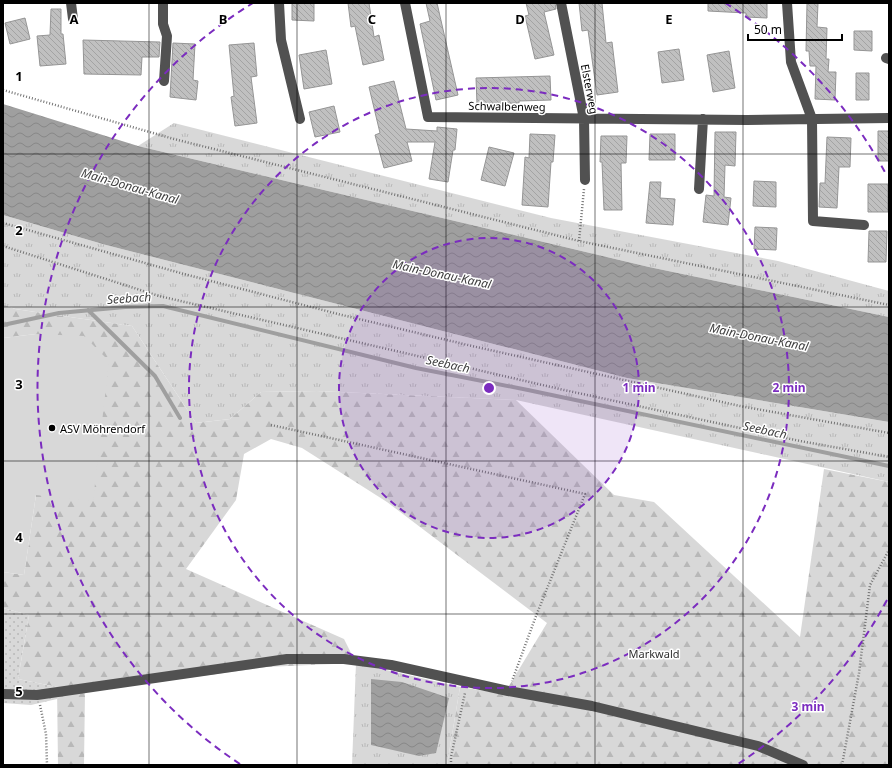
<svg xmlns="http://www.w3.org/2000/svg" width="892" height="768" viewBox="0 0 892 768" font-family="'Noto Sans',sans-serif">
	<defs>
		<pattern id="grass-tufts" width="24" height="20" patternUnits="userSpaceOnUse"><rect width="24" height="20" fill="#d8d8d8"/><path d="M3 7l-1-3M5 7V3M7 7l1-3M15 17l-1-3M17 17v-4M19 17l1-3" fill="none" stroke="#b8b8b8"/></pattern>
		<pattern id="forest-firs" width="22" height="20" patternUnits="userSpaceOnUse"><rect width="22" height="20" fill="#d8d8d8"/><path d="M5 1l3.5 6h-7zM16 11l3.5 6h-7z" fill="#b8b8b8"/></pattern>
		<pattern id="garden-dots" width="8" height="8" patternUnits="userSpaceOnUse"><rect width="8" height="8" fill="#d8d8d8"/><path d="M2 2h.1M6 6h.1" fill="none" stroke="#b8b8b8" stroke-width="1.8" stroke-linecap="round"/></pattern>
		<pattern id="water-waves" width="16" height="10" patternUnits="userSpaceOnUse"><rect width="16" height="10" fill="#9f9f9f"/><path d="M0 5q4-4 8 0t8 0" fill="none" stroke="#878787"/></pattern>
		<pattern id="building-back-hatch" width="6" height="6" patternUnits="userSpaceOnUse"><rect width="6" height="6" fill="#c0c0c0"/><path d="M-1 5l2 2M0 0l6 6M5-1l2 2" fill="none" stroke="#a3a3a3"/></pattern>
	</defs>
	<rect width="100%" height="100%" fill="#fff"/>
	<path fill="url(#grass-tufts)" d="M 174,123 L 551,218 L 778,261 L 889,291 L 889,317 L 649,267 L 138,146 Z
		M 3,215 L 106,245 L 627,378 L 889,422 L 889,482 L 516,400 L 317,391 L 261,392 L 230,419 L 196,423 L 132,326 L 15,309 L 3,304 Z
		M 356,663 L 460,687 L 447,765 L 352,765 Z"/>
	<path fill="url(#forest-firs)" d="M 3,304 L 15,309 L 132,326 L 196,423 L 230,419 L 261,392 L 317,391 L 516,400 L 614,495 L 654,502 L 800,637 L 824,469 L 889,482 L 889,765 L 447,765 L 460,687 L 504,694 L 547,623 L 387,502 L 302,448 L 271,439 L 244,454 L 236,500 L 186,569 L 344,639 L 356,663 L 266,667 L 85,692 L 84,765 L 58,765 L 57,687 L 18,679 L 29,615 L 3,608 L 3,572 L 24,575 L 36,495 L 36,334 L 3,338 Z"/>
	<path fill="url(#garden-dots)" d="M 3,608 L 29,615 L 18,679 L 57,687 L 57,699 L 31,705 L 3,703 Z"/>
	<path fill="#d8d8d8" d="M 36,334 L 84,336 L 109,361 L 93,501 L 36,495 L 24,575 L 3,572 L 3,338 Z"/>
	<path fill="url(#water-waves)" d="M 3,104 L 138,146 L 649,267 L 889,317 L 889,422 L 627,378 L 106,245 L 3,215 Z
		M 371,679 L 402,682 L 449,698 L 436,753 L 419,756 L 371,745 Z"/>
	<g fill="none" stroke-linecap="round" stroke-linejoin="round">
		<path stroke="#9f9f9f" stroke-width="4" d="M 88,310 L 155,376 L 180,418
			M 3,325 L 59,313 L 125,307 L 163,306 L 416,368 L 528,390 L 889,466"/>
	</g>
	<path fill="url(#building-back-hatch)" stroke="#959595" d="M 292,3 L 314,3 L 314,21 L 292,20 Z
		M 348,3 L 369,3 L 374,37 L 379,35 L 384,60 L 363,65 L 355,26 L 351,27 Z
		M 426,3 L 437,3 L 458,95 L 436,100 L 420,24 L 430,21 Z
		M 526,3 L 555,3 L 556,9 L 544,12 L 554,55 L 535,59 L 525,16 L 529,15 Z
		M 579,3 L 602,3 L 606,43 L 612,42 L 618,92 L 597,95 L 588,30 L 582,31 Z
		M 708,3 L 767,3 L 767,18 L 746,17 L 746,13 L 708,11 Z
		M 807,3 L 818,3 L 817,27 L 827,28 L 826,59 L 829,59 L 828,72 L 836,72 L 835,100 L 815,99 L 816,66 L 810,66 L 809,51 L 806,51 Z
		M 51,9 L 61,9 L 61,34 L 63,34 L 66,64 L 40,66 L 37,36 L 50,35 Z
		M 25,18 L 30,39 L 10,44 L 5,23 Z
		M 854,31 L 872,31 L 872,51 L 854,50 Z
		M 83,40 L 160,42 L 159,57 L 142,57 L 141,75 L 84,74 Z
		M 173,43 L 195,44 L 193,80 L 198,81 L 196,100 L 170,97 Z
		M 254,43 L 257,76 L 251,77 L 257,123 L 235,126 L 231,97 L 234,96 L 229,45 Z
		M 679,49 L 684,80 L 662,83 L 658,52 Z
		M 326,50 L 332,84 L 304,89 L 299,55 Z
		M 729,51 L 735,88 L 713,92 L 707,55 Z
		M 856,73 L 869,73 L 869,100 L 856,100 Z
		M 550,76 L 551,100 L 519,101 L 519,103 L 477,104 L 476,78 Z
		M 394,81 L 406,129 L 437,131 L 437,127 L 457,129 L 455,150 L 453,150 L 448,182 L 429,179 L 435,142 L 407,142 L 412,161 L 384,168 L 375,135 L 380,133 L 369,87 Z
		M 334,106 L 340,132 L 315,137 L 309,112 Z
		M 878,131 L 889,131 L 889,161 L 878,161 Z
		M 715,132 L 736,132 L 735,166 L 725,165 L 724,197 L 731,198 L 728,225 L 703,222 L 706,195 L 714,196 Z
		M 530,134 L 555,135 L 553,162 L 551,162 L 548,207 L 522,205 L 525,157 L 529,158 Z
		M 650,134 L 675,134 L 675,160 L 649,160 Z
		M 601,136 L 627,136 L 626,163 L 621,163 L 622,210 L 604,210 L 602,162 L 600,162 Z
		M 827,137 L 851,138 L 850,167 L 839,167 L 837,208 L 819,207 L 820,183 L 825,183 Z
		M 489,147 L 514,153 L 505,186 L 481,180 Z
		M 754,181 L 776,182 L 776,207 L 753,206 Z
		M 650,182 L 661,182 L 660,198 L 675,199 L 673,225 L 646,223 Z
		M 868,184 L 888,184 L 888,212 L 868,212 Z
		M 755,227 L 777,228 L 776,250 L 754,249 Z
		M 869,231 L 887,231 L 886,262 L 868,262 Z"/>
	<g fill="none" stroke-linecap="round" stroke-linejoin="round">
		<path stroke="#737373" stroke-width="2.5" stroke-dasharray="1 2" stroke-linecap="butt" d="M 3,90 L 174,139 L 579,241 L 889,305
			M 3,223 L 184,274 L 342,315 L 472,346 L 740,406 L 889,433
			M 579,241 L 584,189
			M 3,246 L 159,296 L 564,390 L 800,441 L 889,457
			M 271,425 L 585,494 L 536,616 L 512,681
			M 40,705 L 46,734 L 47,765
			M 451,765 L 451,757 L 465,693
			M 842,765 L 859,673 L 870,585 L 889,550"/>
		<path stroke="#515151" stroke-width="10" d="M 71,3 L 73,19
			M 163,3 L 163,24 L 167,36 L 164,81
			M 279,3 L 281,40 L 300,119
			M 405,3 L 428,117 L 747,120 L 889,118
			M 561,3 L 584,119 L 585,180
			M 787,3 L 791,62 L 812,119 L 813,221 L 864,225
			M 886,58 L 889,59
			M 699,189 L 703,119
			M 3,694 L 37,695 L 287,659 L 344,659 L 391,665 L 508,691 L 592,706 L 758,746 L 803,765"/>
	</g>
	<path fill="none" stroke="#000" stroke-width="1" stroke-opacity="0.55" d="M 149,3 L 149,765M 297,3 L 297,765M 446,3 L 446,765M 595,3 L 595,765M 743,3 L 743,765M 3,154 L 889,154M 3,307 L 889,307M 3,461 L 889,461M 3,614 L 889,614"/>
	<circle cx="489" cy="388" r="150" fill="#7b2cbf" fill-opacity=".12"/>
	<g fill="none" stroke="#7b2cbf" stroke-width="2" stroke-dasharray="7 5">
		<circle cx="489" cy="388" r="150"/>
		<circle cx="489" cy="388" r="300"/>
		<path d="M887 600A451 451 0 0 1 738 764M240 764A451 451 0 0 1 253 3M725 3A451 451 0 0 1 887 176"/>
	</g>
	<circle fill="#000" stroke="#fff" stroke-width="1.5" cx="52" cy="428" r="4"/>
	<g text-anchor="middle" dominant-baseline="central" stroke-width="3" stroke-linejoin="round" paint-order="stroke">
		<g font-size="11" fill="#000" stroke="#fff">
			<text transform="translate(590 89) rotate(79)">Elsterweg</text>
			<text transform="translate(507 106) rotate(1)">Schwalbenweg</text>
		</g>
		<g font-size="11" fill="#000" stroke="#fff" text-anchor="start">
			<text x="60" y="428">ASV Möhrendorf</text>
		</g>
		<g font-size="11" fill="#2f2f2f" stroke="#fff">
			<text x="654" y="653">Markwald</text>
		</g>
		<g font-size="12" font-style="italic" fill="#404040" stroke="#fff">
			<text transform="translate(130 186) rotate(16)">Main-Donau-Kanal</text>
			<text transform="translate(442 274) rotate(12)">Main-Donau-Kanal</text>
			<text transform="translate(129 298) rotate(-4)">Seebach</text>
			<text transform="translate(759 337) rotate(11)">Main-Donau-Kanal</text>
			<text transform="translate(448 364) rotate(12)">Seebach</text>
			<text transform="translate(765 430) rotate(12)">Seebach</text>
		</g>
	</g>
	<g font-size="13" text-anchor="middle" font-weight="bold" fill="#000" stroke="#fff" stroke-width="3" stroke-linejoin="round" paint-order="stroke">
		<text x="74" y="24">A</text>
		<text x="223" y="24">B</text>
		<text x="372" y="24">C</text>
		<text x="520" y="24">D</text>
		<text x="669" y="24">E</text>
		<text x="19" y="81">1</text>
		<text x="19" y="235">2</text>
		<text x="19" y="389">3</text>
		<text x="19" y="542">4</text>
		<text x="19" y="696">5</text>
	</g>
	<circle cx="489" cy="388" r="6" fill="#7b2cbf" stroke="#fff" stroke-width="2"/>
	<g font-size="12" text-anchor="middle" font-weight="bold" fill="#7b2cbf" stroke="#fff" stroke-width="3" stroke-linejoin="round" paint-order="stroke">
		<text x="639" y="392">1 min</text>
		<text x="789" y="392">2 min</text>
		<text x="808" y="711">3 min</text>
	</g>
	<rect width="892" height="768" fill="none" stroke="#000000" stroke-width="8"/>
	<path d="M748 34v6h94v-6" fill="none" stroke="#000000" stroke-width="2"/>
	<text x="754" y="34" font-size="12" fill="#000000" stroke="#ffffff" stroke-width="3" paint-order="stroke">50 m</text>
</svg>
